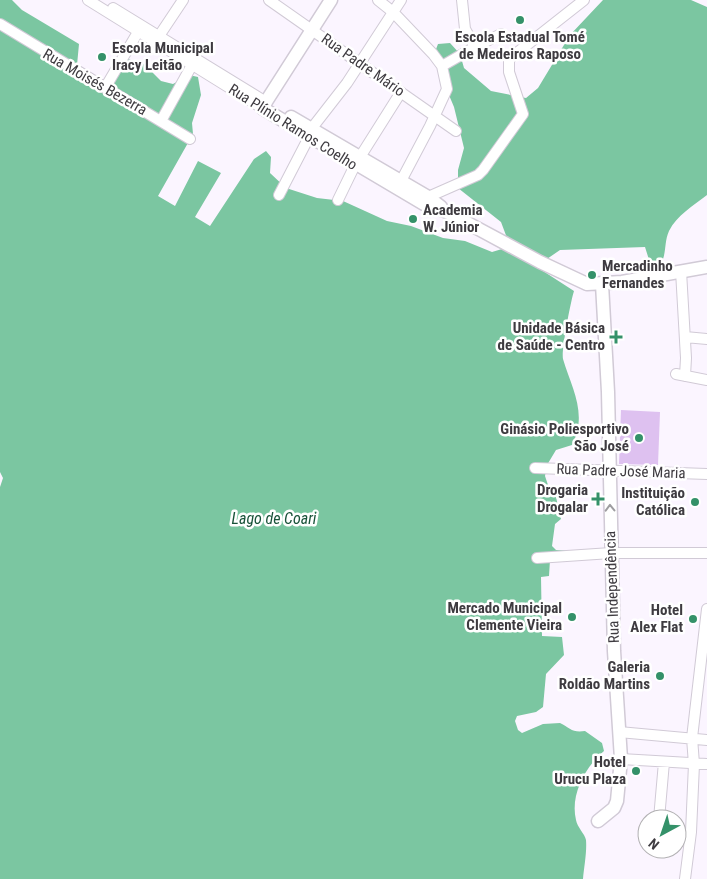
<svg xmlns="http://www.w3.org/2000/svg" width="707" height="879" viewBox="0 0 707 879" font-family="'Roboto Condensed',sans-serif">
	<rect width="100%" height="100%" fill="#fbf5ff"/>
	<path fill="#dec1f0" d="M 621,410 L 660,412 L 658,465 L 619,464 Z"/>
	<path fill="#7bc6a1" d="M 0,0 L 12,0 L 22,10 L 79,44 L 77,65 L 105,83 L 121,57 L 144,64 L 161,81 L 173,84 L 189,75 L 198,77 L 201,95 L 192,123 L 193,134 L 158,196 L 175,206 L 198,161 L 221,173 L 195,217 L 210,226 L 254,159 L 266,151 L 271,157 L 270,173 L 286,188 L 317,198 L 343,201 L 387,221 L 411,226 L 443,238 L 465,241 L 492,252 L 502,249 L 507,238 L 501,222 L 458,188 L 458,170 L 464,148 L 454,107 L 433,57 L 438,44 L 450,43 L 460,54 L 464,68 L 491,91 L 526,98 L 538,88 L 570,35 L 603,0 L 691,0 L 707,7 L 707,195 C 693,206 677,215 669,231 C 663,244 668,258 657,268 L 651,266 L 645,247 L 560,250 L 544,261 L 543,271 L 574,291 C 571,300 561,351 563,359 C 572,389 588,414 572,445 L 556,450 L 547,465 L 545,476 L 549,488 L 556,497 L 561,519 L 555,524 L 552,546 L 556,550 L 573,551 L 550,560 L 549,576 L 541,577 L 542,636 L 562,637 L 564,655 L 546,674 L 543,707 L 536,712 L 517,716 L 515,721 L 518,730 L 522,733 L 543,724 L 560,723 C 570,728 572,733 585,731 L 602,743 L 604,751 C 585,767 570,795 576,820 C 577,827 585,834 586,840 C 587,852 584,867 583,879 L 0,879 L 0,487 L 3,478 L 0,472 Z"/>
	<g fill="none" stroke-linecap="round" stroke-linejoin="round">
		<defs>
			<path id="minor" d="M 88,0 L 262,108
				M 269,0 L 456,131
				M 378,0 L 393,12 L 433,54 L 442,66 L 447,89 L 430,126 L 401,181
				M 113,8 L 266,102
				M 0,24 L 190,139
				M 159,36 L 183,0
				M 475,47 L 501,34
				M 442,66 L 475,47 L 465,29 L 462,0
				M 105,88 L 138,32
				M 161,121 L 192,65
				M 312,128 L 347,83 L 401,0
				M 360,157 L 401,92
				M 279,195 L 309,137
				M 338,200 L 355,165
				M 424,203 L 428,197 L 478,175 L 483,170 L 523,114 L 509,72 L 509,59 L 584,0
				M 681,271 L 686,358 L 685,376
				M 685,337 L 707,339
				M 676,374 L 707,380
				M 535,468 L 707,474
				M 537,558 L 611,553 L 707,553
				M 619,732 L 707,740
				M 621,759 L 707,764
				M 659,819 L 664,762
				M 685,879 L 691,832 L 694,764 L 692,738 L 707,609"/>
			<path id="major" d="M 331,0 L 262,108 L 424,204 L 447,212 L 540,262 L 587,284 L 622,282 L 707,267
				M 291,117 L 428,197 L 441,207
				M 598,821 L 614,808 L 617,801 L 621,759 L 614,651 L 608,392 L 602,284"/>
		</defs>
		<use href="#minor" stroke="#d1cad6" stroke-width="12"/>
		<use href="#major" stroke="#d1cad6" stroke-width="15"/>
		<use href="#minor" stroke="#fff" stroke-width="10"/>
		<use href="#major" stroke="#fff" stroke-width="12"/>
	</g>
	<defs><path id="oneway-chevron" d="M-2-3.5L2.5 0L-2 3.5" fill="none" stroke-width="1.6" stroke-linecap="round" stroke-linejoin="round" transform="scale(1.25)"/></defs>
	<use stroke="#9e9da0" href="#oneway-chevron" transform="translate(610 508) rotate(-91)"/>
	<g fill="#349169" stroke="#fff" stroke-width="2">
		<circle cx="520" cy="20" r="5"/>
		<circle cx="102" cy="57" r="5"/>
		<circle cx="413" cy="219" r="5"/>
		<circle cx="592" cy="275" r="5"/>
		<path d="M613.5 329.5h5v5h5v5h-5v5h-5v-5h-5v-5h5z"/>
		<circle cx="639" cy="438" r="5"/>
		<path d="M595.5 491.5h5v5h5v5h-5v5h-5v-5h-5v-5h5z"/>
		<circle cx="695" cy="502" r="5"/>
		<circle cx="572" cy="617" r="5"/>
		<circle cx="693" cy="619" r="5"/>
		<circle cx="660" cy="676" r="5"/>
		<circle cx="636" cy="771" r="5"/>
	</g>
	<g text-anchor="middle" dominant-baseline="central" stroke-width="5" stroke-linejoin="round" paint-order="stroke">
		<g font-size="15" font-weight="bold" fill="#3e3b40" stroke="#fff" text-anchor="end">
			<text x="520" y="37" text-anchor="middle">Escola Estadual Tomé<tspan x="520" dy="17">de Medeiros Raposo</tspan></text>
			<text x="112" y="48" text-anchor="start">Escola Municipal<tspan x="112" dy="17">Iracy Leitão</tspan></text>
			<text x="423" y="210" text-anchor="start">Academia<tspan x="423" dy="17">W. Júnior</tspan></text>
			<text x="602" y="266" text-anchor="start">Mercadinho<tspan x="602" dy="17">Fernandes</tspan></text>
			<text x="605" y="328">Unidade Básica<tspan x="605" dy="17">de Saúde - Centro</tspan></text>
			<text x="629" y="429">Ginásio Poliesportivo<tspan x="629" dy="17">São José</tspan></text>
			<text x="588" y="490">Drogaria<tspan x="588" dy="17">Drogalar</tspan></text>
			<text x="685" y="493">Instituição<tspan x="685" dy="17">Católica</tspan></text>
			<text x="562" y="608">Mercado Municipal<tspan x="562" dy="17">Clemente Vieira</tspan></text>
			<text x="683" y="610">Hotel<tspan x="683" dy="17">Alex Flat</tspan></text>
			<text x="650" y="667">Galeria<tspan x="650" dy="17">Roldão Martins</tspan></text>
			<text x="626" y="762">Hotel<tspan x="626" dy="17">Urucu Plaza</tspan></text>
		</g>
		<g font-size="15" fill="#3e3b40" stroke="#fff">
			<text transform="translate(363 65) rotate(35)">Rua Padre Mário</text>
			<text transform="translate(95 82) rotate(30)">Rua Moisés Bezerra</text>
			<text transform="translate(293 127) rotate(32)">Rua Plínio Ramos Coelho</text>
			<text transform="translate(621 471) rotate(2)">Rua Padre José Maria</text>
			<text transform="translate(612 587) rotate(-92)">Rua Independência</text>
		</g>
		<g font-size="16" font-style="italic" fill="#185239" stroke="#fff">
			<text x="274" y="518">Lago de Coari</text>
		</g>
	</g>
	<g transform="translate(662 834) rotate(220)"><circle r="24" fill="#ffffff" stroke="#b2b1b3"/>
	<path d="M0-4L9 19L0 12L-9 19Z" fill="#349169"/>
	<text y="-8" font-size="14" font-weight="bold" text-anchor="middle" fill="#3e3b40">N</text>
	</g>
</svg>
